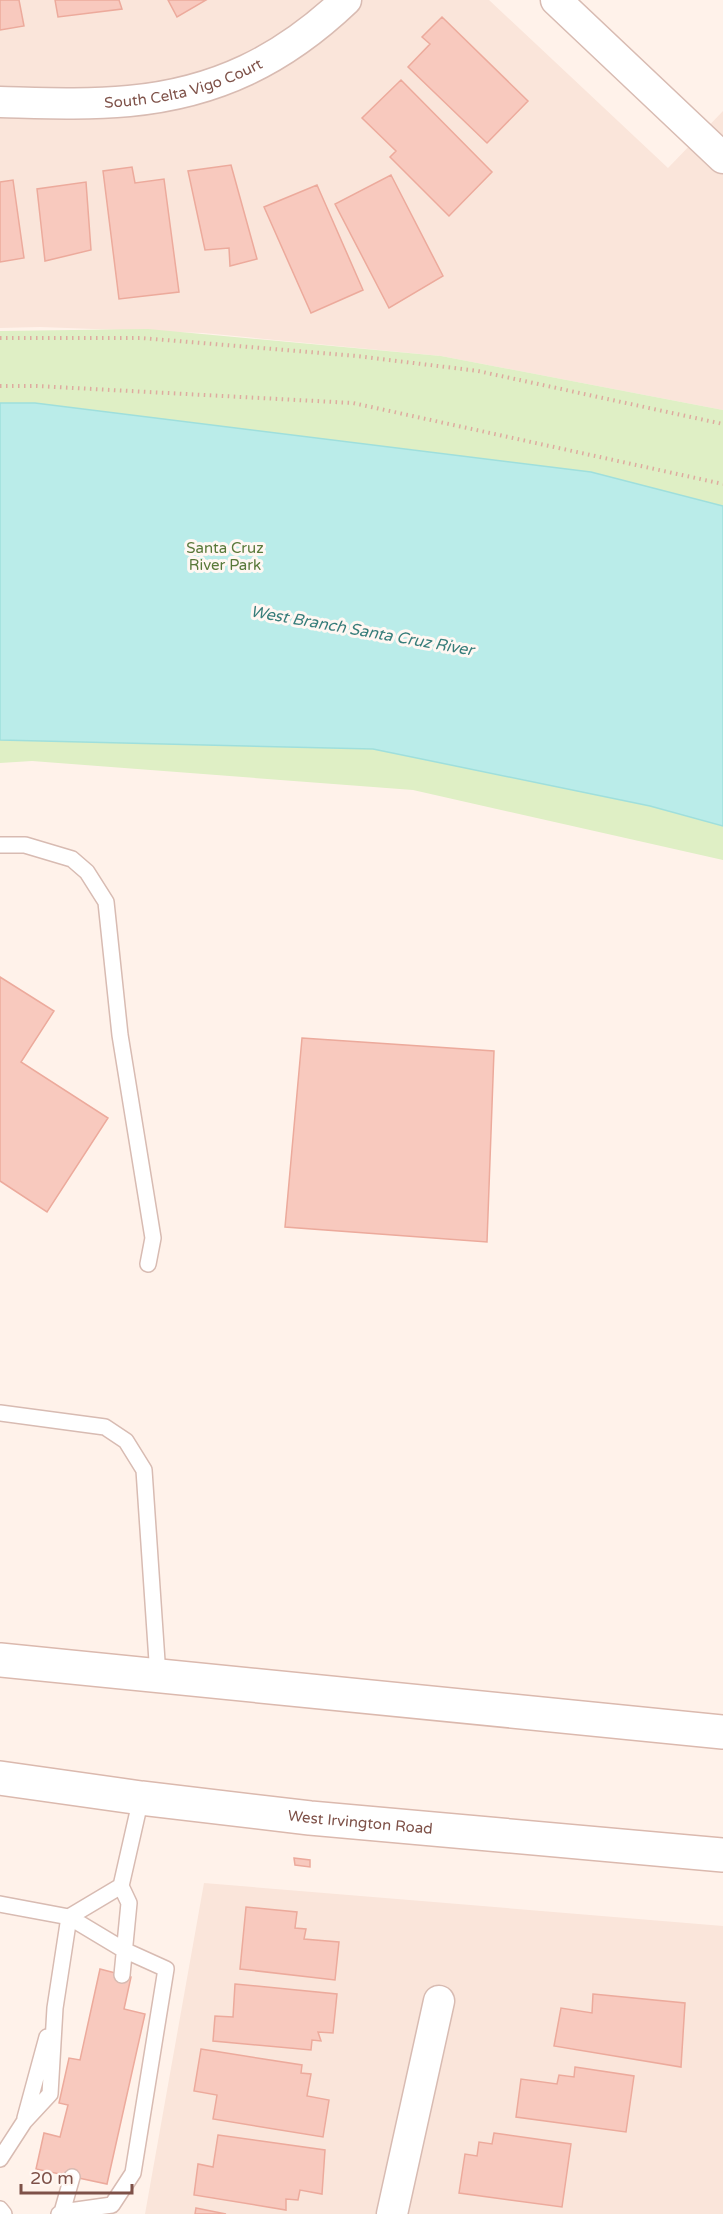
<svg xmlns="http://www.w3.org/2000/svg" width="723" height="2214" viewBox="0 0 723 2214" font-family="'Varela Round',sans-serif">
	<rect width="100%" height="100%" fill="#fff2ea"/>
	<path fill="#fae5da" d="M 0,0 L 489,0 L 668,168 L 723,111 L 723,410 L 441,356 L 203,333 L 40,327 L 0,328 Z
		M 204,1883 L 723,1926 L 723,2214 L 145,2214 Z"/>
	<path fill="#dfefc5" d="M 148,329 L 441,356 L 723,410 L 723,860 L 413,790 L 32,761 L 0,763 L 0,331 Z"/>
	<path fill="#baece9" stroke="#9fdfdc" stroke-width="1.5" d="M 0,403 L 35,403 L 591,472 L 723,506 L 723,826 L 650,806 L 373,749 L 0,740 Z"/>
	<path fill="#f8c9be" stroke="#ecaa9c" stroke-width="1.5" d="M 0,0 L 19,0 L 24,26 L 0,30 Z
		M 55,0 L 119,0 L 122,9 L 58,17 Z
		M 168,0 L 206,0 L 177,17 Z
		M 442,17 L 528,101 L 487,143 L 408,67 L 430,44 L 422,37 Z
		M 401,80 L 492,172 L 449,216 L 390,157 L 396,151 L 362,118 Z
		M 231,165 L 257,259 L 230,266 L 229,248 L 205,250 L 188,171 Z
		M 132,167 L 135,183 L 164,179 L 179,292 L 119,299 L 103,171 Z
		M 391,175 L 443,276 L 389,308 L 335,204 Z
		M 13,180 L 24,258 L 0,262 L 0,182 Z
		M 86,182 L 91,250 L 45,261 L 37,189 Z
		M 317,185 L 363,290 L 311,313 L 264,207 Z
		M 0,977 L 54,1011 L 21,1062 L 108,1118 L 47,1212 L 0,1181 Z
		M 302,1038 L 494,1051 L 487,1242 L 285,1227 Z
		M 294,1858 L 310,1860 L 310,1867 L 295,1865 Z
		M 246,1907 L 297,1912 L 295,1928 L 306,1929 L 304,1939 L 339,1942 L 335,1980 L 240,1969 Z
		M 100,1969 L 131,1977 L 124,2009 L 145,2014 L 107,2184 L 36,2169 L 44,2133 L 60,2137 L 68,2105 L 59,2103 L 69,2058 L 80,2060 Z
		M 235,1984 L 337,1994 L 333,2033 L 318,2032 L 321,2041 L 312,2040 L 311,2050 L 213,2041 L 215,2016 L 233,2017 Z
		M 593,1994 L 685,2003 L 681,2067 L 554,2046 L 561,2008 L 592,2013 Z
		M 201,2049 L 302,2065 L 301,2073 L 311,2074 L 307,2096 L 329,2100 L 323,2137 L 213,2119 L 217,2095 L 194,2091 Z
		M 575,2067 L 634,2076 L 626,2132 L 516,2117 L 521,2079 L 557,2084 L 559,2075 L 574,2077 Z
		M 494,2133 L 571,2144 L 562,2207 L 459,2193 L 465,2154 L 477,2156 L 479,2142 L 492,2144 Z
		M 218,2135 L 325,2150 L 322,2194 L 300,2190 L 298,2200 L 286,2199 L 286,2210 L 194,2195 L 198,2164 L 213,2167 Z
		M 196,2208 L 226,2214 L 195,2214 Z"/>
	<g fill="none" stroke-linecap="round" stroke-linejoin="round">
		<defs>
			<path id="service" d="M 0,845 L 25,845 L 72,859 L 87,872 L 106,902 L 120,1035 L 153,1238 L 148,1264
				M 0,1413 L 105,1427 L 126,1441 L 144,1470 L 158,1676
				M 121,1886 L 129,1903 L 122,1975
				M 0,1904 L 69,1917 L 121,1886 L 141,1798
				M 25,2118 L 47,2037
				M 0,2159 L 24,2122 L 50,2094 L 55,2008 L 69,1917 L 124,1950 L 166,1969 L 133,2173 L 112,2205 L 62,2212
				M 0,2209 L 4,2214
				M 59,2214 L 62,2212 L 72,2177"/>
			<g id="minor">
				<path d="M 556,0 L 723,158"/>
				<path id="s1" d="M 0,102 C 43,103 86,105 129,101 C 216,93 283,60 346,0"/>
				<path d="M 392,2214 L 439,2001"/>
			</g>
			<g id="secondary">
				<path d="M 0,1660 L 723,1732"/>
				<path id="s2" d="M 0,1778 L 141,1798 L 310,1818 L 723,1855"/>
			</g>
		</defs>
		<use href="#service" stroke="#d8bbb2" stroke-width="18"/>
		<use href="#minor" stroke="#d8bbb2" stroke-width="33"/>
		<use href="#secondary" stroke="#dbb9ae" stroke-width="36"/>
		<path stroke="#deab9f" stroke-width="4" stroke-dasharray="1.5 4.5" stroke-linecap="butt" d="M 0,338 L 141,338 L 357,356 L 478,371 L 723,424
			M 0,386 L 37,386 L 353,403 L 723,484"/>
		<use href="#service" stroke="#fff" stroke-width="15"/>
		<use href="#minor" stroke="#fff" stroke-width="30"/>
		<use href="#secondary" stroke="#fff" stroke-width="33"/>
	</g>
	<g text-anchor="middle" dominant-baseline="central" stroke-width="6" stroke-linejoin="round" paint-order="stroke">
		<g font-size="15" fill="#7e5148" stroke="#fff7f2">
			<text stroke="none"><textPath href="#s1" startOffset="186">South Celta Vigo Court</textPath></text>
			<text stroke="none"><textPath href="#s2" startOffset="363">West Irvington Road</textPath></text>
		</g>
		<g font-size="15" fill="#587839" stroke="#fff7f2">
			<text x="225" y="548">Santa Cruz<tspan x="225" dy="17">River Park</tspan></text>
		</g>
		<g font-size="16" font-style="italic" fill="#377d7a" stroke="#fff7f2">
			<text transform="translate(362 631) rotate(10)">West Branch Santa Cruz River</text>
		</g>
	</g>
	<path d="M21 2184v9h111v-9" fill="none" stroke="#7e5148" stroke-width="3"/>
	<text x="30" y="2184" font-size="18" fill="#7e5148" stroke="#fff7f2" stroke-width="4.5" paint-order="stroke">20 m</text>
</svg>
